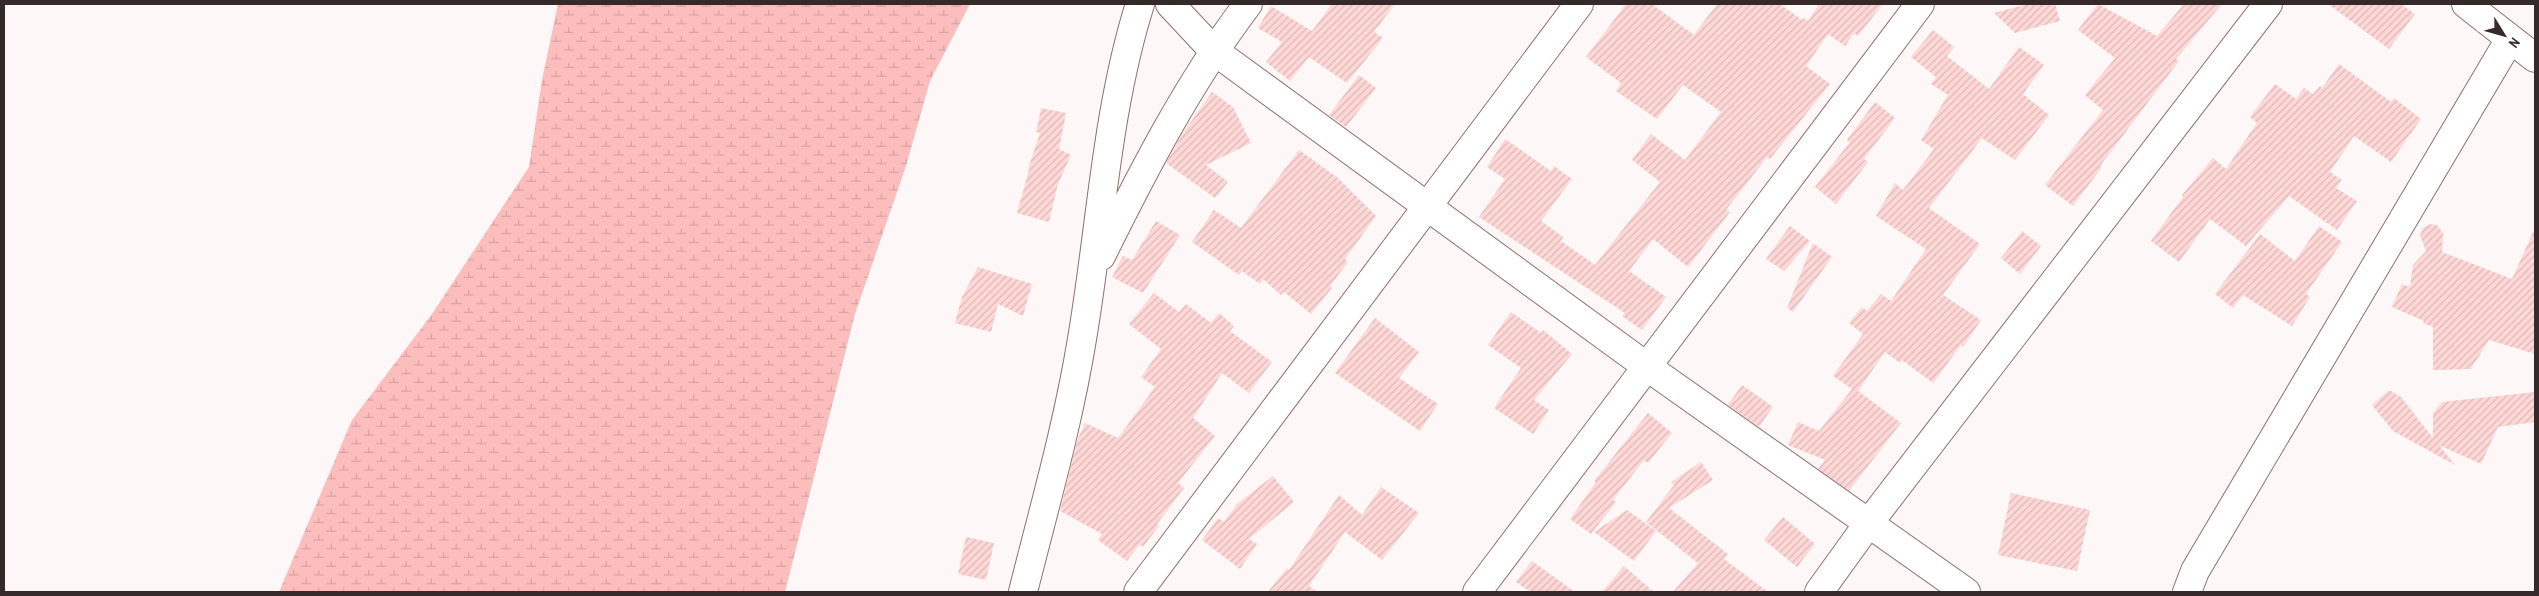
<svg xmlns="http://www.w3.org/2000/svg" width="2539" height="596" viewBox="0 0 2539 596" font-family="'Archivo Narrow',sans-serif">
	<defs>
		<pattern id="wetland-marsh" width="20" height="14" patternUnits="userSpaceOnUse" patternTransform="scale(1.25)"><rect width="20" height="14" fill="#fcbdbd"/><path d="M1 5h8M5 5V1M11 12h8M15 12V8" fill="none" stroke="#d9a2a2"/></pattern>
		<pattern id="building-hatch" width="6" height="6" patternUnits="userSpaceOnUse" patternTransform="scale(1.25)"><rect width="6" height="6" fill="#fed7d6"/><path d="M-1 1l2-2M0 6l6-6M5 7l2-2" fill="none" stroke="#dab9b8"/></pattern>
	</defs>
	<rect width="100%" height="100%" fill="#fef7f7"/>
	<path fill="url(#wetland-marsh)" d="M 558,4 L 970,4 L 930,81 L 906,166 L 855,314 L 785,592 L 279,592 L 352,420 L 432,314 L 529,167 L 542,80 Z"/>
	<path fill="url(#building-hatch)" d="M 1332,4 L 1395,4 L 1374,32 L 1383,38 L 1347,83 L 1309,57 L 1290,81 L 1266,62 L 1282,42 L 1258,28 L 1271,6 L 1312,31 Z
		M 1626,4 L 1652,4 L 1694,35 L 1717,4 L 1780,4 L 1802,20 L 1804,18 L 1808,21 L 1819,4 L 1883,4 L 1858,36 L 1854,33 L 1845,46 L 1828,34 L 1806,66 L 1830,84 L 1770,159 L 1767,157 L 1726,210 L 1730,212 L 1688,267 L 1653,239 L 1629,271 L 1666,297 L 1642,330 L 1622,316 L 1625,313 L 1479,217 L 1505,179 L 1487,167 L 1505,139 L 1551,171 L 1554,166 L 1572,179 L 1541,221 L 1563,237 L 1561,241 L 1595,265 L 1660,182 L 1632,160 L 1651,134 L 1685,160 L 1721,112 L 1683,85 L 1657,119 L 1616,91 L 1621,83 L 1586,57 Z
		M 2028,4 L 2055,4 L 2060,21 L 2015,33 L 1994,13 Z
		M 2098,4 L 2157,36 L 2184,4 L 2222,4 L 2176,59 L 2179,61 L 2100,166 L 2102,167 L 2073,206 L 2045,185 L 2103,110 L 2085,95 L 2115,58 L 2078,30 Z
		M 2328,4 L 2401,4 L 2415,14 L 2389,49 Z
		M 1933,30 L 1954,47 L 1947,56 L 1989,89 L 2019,47 L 2044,65 L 2023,94 L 2049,115 L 2015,160 L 1982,138 L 1929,208 L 1980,244 L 1943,295 L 1981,320 L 1963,347 L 1961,345 L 1933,383 L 1902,360 L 1900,363 L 1885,352 L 1858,391 L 1901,423 L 1849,491 L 1818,469 L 1825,460 L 1788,445 L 1798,422 L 1819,431 L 1852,389 L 1833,376 L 1863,334 L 1849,323 L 1862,307 L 1867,311 L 1881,294 L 1891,301 L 1926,249 L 1876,216 L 1895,183 L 1903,190 L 1934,149 L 1921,140 L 1948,95 L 1931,84 L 1936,77 L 1911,57 Z
		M 2339,64 L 2391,102 L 2394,98 L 2421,119 L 2391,162 L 2354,136 L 2330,172 L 2342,180 L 2336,188 L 2357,201 L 2337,230 L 2289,196 L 2246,246 L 2210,219 L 2179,262 L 2151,241 L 2183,197 L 2182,195 L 2213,158 L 2226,169 L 2257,123 L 2250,117 L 2275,84 L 2296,99 L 2304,88 L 2313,94 L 2320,86 L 2322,88 Z
		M 1359,75 L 1376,88 L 1346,127 L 1329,115 Z
		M 1212,92 L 1233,107 L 1251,143 L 1206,165 L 1228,182 L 1215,198 L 1166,163 L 1183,133 Z
		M 1875,102 L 1895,118 L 1864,159 L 1868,162 L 1836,204 L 1815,187 L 1850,142 L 1847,140 Z
		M 1041,108 L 1066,113 L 1059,149 L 1071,155 L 1058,184 L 1049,222 L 1017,213 L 1029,170 L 1028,169 L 1040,133 L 1036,132 Z
		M 1299,150 L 1338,178 L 1376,216 L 1345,259 L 1348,262 L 1330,286 L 1332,288 L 1311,314 L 1284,292 L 1281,295 L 1263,279 L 1260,284 L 1242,271 L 1239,275 L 1192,242 L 1214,210 L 1241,228 Z
		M 1156,221 L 1180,235 L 1143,293 L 1112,277 L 1123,256 L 1132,260 Z
		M 2431,224 L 2437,225 L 2443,233 L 2442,252 L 2512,279 L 2535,228 L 2535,354 L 2489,340 L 2471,369 L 2433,370 L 2433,327 L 2423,323 L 2424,321 L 2392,307 L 2402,284 L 2410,287 L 2413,265 L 2426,251 L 2420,235 L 2424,227 Z
		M 1790,226 L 1810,241 L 1784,271 L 1766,259 Z
		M 2319,226 L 2342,242 L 2306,294 L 2310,297 L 2292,326 L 2243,295 L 2233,308 L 2215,294 L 2260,234 L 2295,261 Z
		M 2022,231 L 2041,246 L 2020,274 L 2001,258 Z
		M 1813,243 L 1832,257 L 1793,312 L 1787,308 Z
		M 978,267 L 1032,284 L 1023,316 L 998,304 L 991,332 L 955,323 L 962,297 Z
		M 1154,293 L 1179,312 L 1186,304 L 1211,323 L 1219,313 L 1234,326 L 1230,331 L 1272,362 L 1249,393 L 1222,373 L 1193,418 L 1215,436 L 1178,483 L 1184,488 L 1157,524 L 1159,526 L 1143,547 L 1140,544 L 1127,561 L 1098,540 L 1102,534 L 1060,511 L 1077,441 L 1085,423 L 1118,438 L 1155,387 L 1141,377 L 1161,349 L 1129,324 Z
		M 1511,312 L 1541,333 L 1543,330 L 1572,354 L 1534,400 L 1549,410 L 1533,434 L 1494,408 L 1521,368 L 1488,345 Z
		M 1375,318 L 1419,352 L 1399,378 L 1438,404 L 1420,431 L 1335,373 Z
		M 1742,385 L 1773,407 L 1759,427 L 1728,405 Z
		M 2389,390 L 2401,397 L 2433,438 L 2433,413 L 2442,402 L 2535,392 L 2535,422 L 2498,427 L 2481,464 L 2439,445 L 2455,465 L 2393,431 L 2372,405 Z
		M 1648,413 L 1672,433 L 1648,463 L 1644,460 L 1613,500 L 1616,502 L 1591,534 L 1570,519 L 1596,482 L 1594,481 Z
		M 1701,462 L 1713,480 L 1669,508 L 1728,554 L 1724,559 L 1768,592 L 1673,592 L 1698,563 L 1646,522 L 1674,485 L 1671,482 Z
		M 1273,476 L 1294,502 L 1249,539 L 1257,544 L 1240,569 L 1202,540 L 1218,518 L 1224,522 L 1237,504 Z
		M 1381,487 L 1419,513 L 1382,560 L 1345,532 L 1309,586 L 1317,592 L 1268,592 L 1287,568 L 1289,570 L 1339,495 L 1362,515 Z
		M 2011,493 L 2090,510 L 2077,571 L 1998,555 Z
		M 1627,510 L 1656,531 L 1634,561 L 1594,532 Z
		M 1783,517 L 1815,544 L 1797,567 L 1764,540 Z
		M 966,537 L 994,543 L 986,580 L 958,574 Z
		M 1532,561 L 1575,592 L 1531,592 L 1516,582 Z
		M 1624,566 L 1654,592 L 1602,592 Z"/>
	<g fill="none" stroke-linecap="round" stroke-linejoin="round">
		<defs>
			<path id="minor" d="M 1170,4 L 1213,50 L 1646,366 L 1966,592
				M 2466,4 L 2535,58
				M 1101,256 C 1144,169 1189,82 1248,4
				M 1023,592 C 1044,508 1068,425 1082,339 C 1101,227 1106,112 1140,4
				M 1138,592 L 1579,4
				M 1477,592 L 1920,4
				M 1819,592 L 1868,524 L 2268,4
				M 2187,592 L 2195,571 L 2510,39"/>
		</defs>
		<use href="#minor" stroke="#8f7070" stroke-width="30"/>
		<use href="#minor" stroke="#fff" stroke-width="28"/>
	</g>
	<rect width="2539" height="596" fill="none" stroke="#362929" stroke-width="10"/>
	<g transform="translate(2504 35) rotate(127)" stroke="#ffffff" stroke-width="4" paint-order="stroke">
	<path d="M0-4L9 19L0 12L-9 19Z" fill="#362929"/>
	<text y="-8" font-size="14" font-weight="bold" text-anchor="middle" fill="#362929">N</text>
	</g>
</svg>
